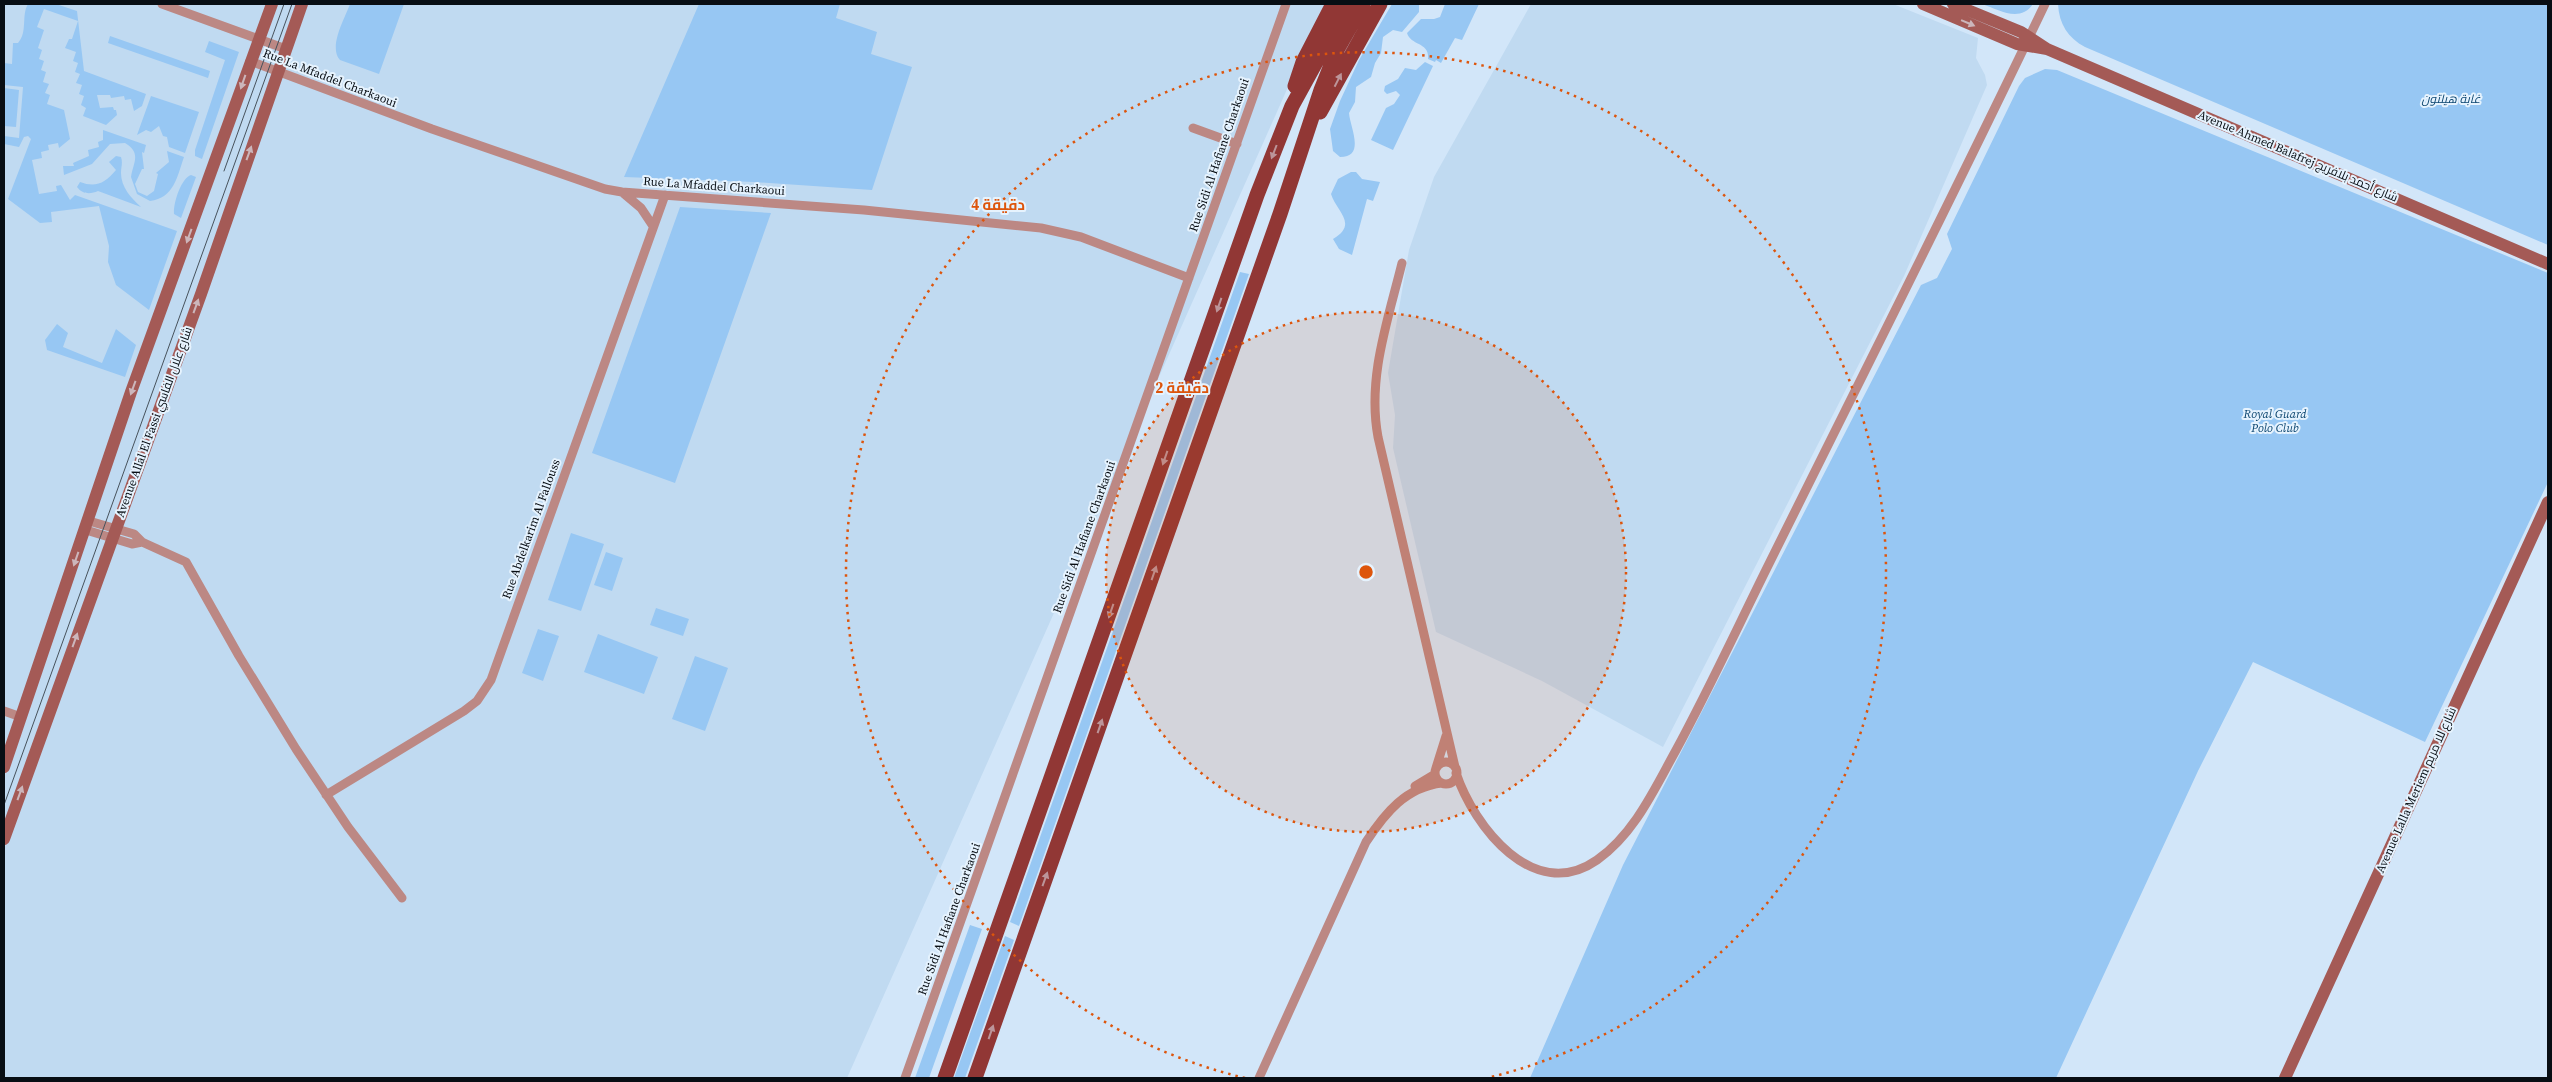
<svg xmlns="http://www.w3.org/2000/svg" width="2552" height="1082" viewBox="0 0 2552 1082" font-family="'Source Serif 4',Cairo,serif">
	<rect width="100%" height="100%" fill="#d2e6f9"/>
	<path fill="#c0daf1" d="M 4,4 L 1325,4 L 847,1078 L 4,1078 Z
		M 1531,4 L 1893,4 L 1978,38 L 1976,58 L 1985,75 L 1987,85 L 1904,276 L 1663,747 L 1542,681 L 1436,632 L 1393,448 L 1395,415 L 1388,373 L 1409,250 L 1434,177 Z"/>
	<path fill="#97c7f3" d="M 28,4 L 56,4 L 77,11 L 84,71 L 146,94 L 142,106 L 134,111 L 131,99 L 125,100 L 124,96 L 111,98 L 110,95 L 97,95 L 100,108 L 113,107 L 114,110 L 116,110 L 117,115 L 106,125 L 83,116 L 86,108 L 81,105 L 84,96 L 79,94 L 82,85 L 76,83 L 80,74 L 75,72 L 78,63 L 73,61 L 76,52 L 65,48 L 69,39 L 72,39 L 78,21 L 44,9 L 37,27 L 44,30 L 38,48 L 42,50 L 39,59 L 44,61 L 41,70 L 46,72 L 43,82 L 49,84 L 45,93 L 50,95 L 47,104 L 64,110 L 70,139 L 59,148 L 58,143 L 48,145 L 49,150 L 41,152 L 42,158 L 32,160 L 39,194 L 57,191 L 56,186 L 61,185 L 70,200 L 75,195 L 177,231 L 149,310 L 116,285 L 108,262 L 109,246 L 99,206 L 51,212 L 52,222 L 40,223 L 8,199 L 31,139 L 28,136 L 24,137 L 19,147 L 4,144 L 4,136 L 19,138 L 23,87 L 4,85 L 4,63 L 12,64 L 13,43 L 18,43 C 28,32 21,15 28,4 Z
		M 350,4 L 404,4 L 379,74 L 340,60 C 328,47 345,18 350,4 Z
		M 699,4 L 840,4 L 836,18 L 877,32 L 871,54 L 912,67 L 872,190 L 754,182 L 624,177 Z
		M 1392,4 L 1419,4 L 1419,12 L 1402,32 L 1393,30 L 1383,37 L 1381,53 L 1375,63 L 1371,77 L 1356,87 L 1355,102 L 1349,113 C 1350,127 1366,157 1340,157 L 1333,151 L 1330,129 L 1340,101 L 1359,60 Z
		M 1445,4 L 1479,4 L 1462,40 L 1455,38 L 1441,63 L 1436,60 L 1435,62 L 1428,59 C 1430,42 1411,46 1407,33 L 1421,19 L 1434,19 L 1440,17 Z
		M 1982,4 L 2033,4 C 2020,23 1999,10 1982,4 Z
		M 2058,4 L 2548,4 L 2548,245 L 2085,47 C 2068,38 2059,24 2058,4 Z
		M 110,36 L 210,71 L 208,78 L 108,43 Z
		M 209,41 L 239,52 L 202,159 L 195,156 L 195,150 L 225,60 L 205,52 Z
		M 1425,62 L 1433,66 L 1393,150 L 1371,140 L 1386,108 L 1394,104 L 1400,95 L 1396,91 L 1387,94 L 1384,91 L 1385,86 L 1398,79 L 1405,68 L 1416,70 Z
		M 2045,69 L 2057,70 L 2548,273 L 2548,482 L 2425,742 L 2253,662 L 2198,771 L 2056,1078 L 1530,1078 L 1623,865 L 1921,285 L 1937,278 L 1952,249 L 1947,234 L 2019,86 L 2025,78 Z
		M 4,88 L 19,90 L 16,127 L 4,126 Z
		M 151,96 L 199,112 L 185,153 L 169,147 L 167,137 L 163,136 L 159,126 L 151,132 L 146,130 L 137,135 Z
		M 103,130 L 146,145 L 144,153 L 142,152 L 144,169 L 142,169 L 135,184 L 138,192 L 147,196 L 154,191 L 158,174 L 156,173 L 169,162 L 167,151 L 184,157 C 177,177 174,198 150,201 L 137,194 L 131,177 C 133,163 142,153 125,143 L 110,144 L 92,164 L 64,175 L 63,166 L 74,166 L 73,163 L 89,156 L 88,150 L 99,147 L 98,142 L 103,140 Z
		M 116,156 L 121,157 C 123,163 121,167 121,173 C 121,187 131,198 141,207 L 98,191 C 91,194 83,195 77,187 L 80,182 C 96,188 105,183 116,170 L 109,162 Z
		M 1351,172 L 1356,172 L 1362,179 L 1380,182 L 1373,201 L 1367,199 L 1352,255 L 1339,249 L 1333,239 C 1359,224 1336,211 1331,194 L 1338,179 Z
		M 191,175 L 196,177 L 181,218 L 174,214 C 173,204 181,178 191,175 Z
		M 680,207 L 771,213 L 675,483 L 592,453 Z
		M 1240,272 L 1249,274 L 1019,926 L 1010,922 Z
		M 57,324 L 68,333 L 63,347 L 102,363 L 116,329 L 136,345 L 125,377 L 47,350 L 45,340 Z
		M 571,533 L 604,544 L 581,611 L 548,600 Z
		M 606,552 L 623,558 L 612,591 L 594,585 Z
		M 656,608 L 689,619 L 683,636 L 650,625 Z
		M 538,629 L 559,636 L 543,681 L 522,673 Z
		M 598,634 L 658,657 L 644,694 L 584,672 Z
		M 695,656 L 728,668 L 705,731 L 672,719 Z
		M 970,925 L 982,929 L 929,1078 L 915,1078 Z
		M 1005,936 L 1014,940 L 965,1078 L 954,1078 Z"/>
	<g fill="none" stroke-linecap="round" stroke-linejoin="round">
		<path stroke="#bc8884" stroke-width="9" d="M 162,4 L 286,49
			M 250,61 L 432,129 L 605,189 L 622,192 L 864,210 L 1041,228 L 1081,237 L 1189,278
			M 1193,128 L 1237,144
			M 622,192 L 641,208 L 653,226
			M 1402,263 C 1388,320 1367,378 1378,437 L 1455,767
			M 89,521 L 134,534 L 142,542 L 186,562 L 239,656 L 296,749 L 348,827 L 402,898
			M 86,530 L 132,544 L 142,542
			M 4,711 L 21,717
			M1435 773a11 11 0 1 1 22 0a11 11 0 1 1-22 0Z
			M 1436,768 L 1446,736
			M 1456,773 C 1474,827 1534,904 1597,860 C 1634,834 1654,790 1675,752 C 1706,695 1733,637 1761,580 C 1856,388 1953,197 2045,4
			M 1415,786 L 1435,774
			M 326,795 L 464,711 L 477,701 L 491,680 L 665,195
			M 905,1078 L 1286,4
			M 1259,1078 L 1366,842 C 1385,813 1406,787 1442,783"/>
		<path stroke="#a45a56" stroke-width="12" d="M 1923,4 L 2017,44 L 2047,49
			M 1953,4 L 2021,32 L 2047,49 L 2548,264
			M 4,767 L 131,392 L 272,4
			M 4,839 L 201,294 L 302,4
			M 2285,1078 L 2548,502"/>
		<path stroke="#913735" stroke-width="15" d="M 1295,86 L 1303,62 L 1333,4
			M 1320,112 L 1380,4
			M 945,1078 L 1257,195 L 1292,106 L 1348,4
			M 975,1078 L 1280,214 L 1321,90 L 1338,48 L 1363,4"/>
		<path stroke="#47525c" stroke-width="1" d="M 224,171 L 284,4
			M 4,805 L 292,4"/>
	</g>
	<defs><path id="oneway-solid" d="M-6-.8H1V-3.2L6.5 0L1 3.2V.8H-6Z" transform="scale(1.25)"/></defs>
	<g fill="#ccb6bb">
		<use href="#oneway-solid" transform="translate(1968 23) rotate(23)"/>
		<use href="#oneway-solid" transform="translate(243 82) rotate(109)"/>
		<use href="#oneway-solid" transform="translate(249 153) rotate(-70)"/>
		<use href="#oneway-solid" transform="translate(189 236) rotate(110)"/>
		<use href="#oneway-solid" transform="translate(196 306) rotate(-70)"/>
		<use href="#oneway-solid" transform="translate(133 388) rotate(110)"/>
		<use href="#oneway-solid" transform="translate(76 559) rotate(109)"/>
		<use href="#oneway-solid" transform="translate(75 640) rotate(-70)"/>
		<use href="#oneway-solid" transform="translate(20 793) rotate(-70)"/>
	</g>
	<g fill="#bc959a">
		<use href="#oneway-solid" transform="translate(1338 80) rotate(-63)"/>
		<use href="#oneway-solid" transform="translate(1274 152) rotate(111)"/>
		<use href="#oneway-solid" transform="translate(1219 305) rotate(109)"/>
		<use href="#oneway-solid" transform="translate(1165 458) rotate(109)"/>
		<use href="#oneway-solid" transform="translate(1154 573) rotate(-71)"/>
		<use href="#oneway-solid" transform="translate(1111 611) rotate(109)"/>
		<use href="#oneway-solid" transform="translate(1100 726) rotate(-71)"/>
		<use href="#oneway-solid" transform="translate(1045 879) rotate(-70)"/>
		<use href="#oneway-solid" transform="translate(991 1032) rotate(-71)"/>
	</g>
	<circle cx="1366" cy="572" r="260" fill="#dd550c" fill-opacity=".12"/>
	<g fill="none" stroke="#dd550c" stroke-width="2.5" stroke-dasharray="2.5 5">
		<circle cx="1366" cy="572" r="260"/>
		<path d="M1245 1078A520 520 0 1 1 1487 1078"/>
	</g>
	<g text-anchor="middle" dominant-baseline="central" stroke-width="4" stroke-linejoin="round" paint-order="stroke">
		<g font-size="12" fill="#080e14" stroke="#e6f3fe">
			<text transform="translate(330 78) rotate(21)">Rue La Mfaddel Charkaoui</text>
			<text transform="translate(1219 155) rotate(-71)">Rue Sidi Al Hafiane Charkaoui</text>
			<text transform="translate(2298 156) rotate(23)">Avenue Ahmed Balafrej شارع أحمد بلافريج</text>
			<text transform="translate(714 186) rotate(4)">Rue La Mfaddel Charkaoui</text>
			<text transform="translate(154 422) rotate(-70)">Avenue Allal El Fassi شارع علال الفاسي</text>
			<text transform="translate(531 529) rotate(-70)">Rue Abdelkarim Al Fallouss</text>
			<text transform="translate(1084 537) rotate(-70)">Rue Sidi Al Hafiane Charkaoui</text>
			<text transform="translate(2416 790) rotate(-66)">Avenue Lalla Meriem شارع للا مريم</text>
			<text transform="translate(949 919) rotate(-70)">Rue Sidi Al Hafiane Charkaoui</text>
		</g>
		<g font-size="12" font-style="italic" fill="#0c4670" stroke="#e6f3fe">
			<text x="2451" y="99">غابة هيلتون</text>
			<text x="2275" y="414">Royal Guard<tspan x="2275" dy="14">Polo Club</tspan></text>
		</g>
	</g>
	<circle cx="1366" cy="572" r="8" fill="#dd550c" stroke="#e6f3fe" stroke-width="2.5"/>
	<g font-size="15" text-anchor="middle" font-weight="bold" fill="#dd550c" stroke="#e6f3fe" stroke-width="4" stroke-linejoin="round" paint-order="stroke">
		<text x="998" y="210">4 دقيقة</text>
		<text x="1182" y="393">2 دقيقة</text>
	</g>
	<rect width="2552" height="1082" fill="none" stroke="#080e14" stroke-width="10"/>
</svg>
